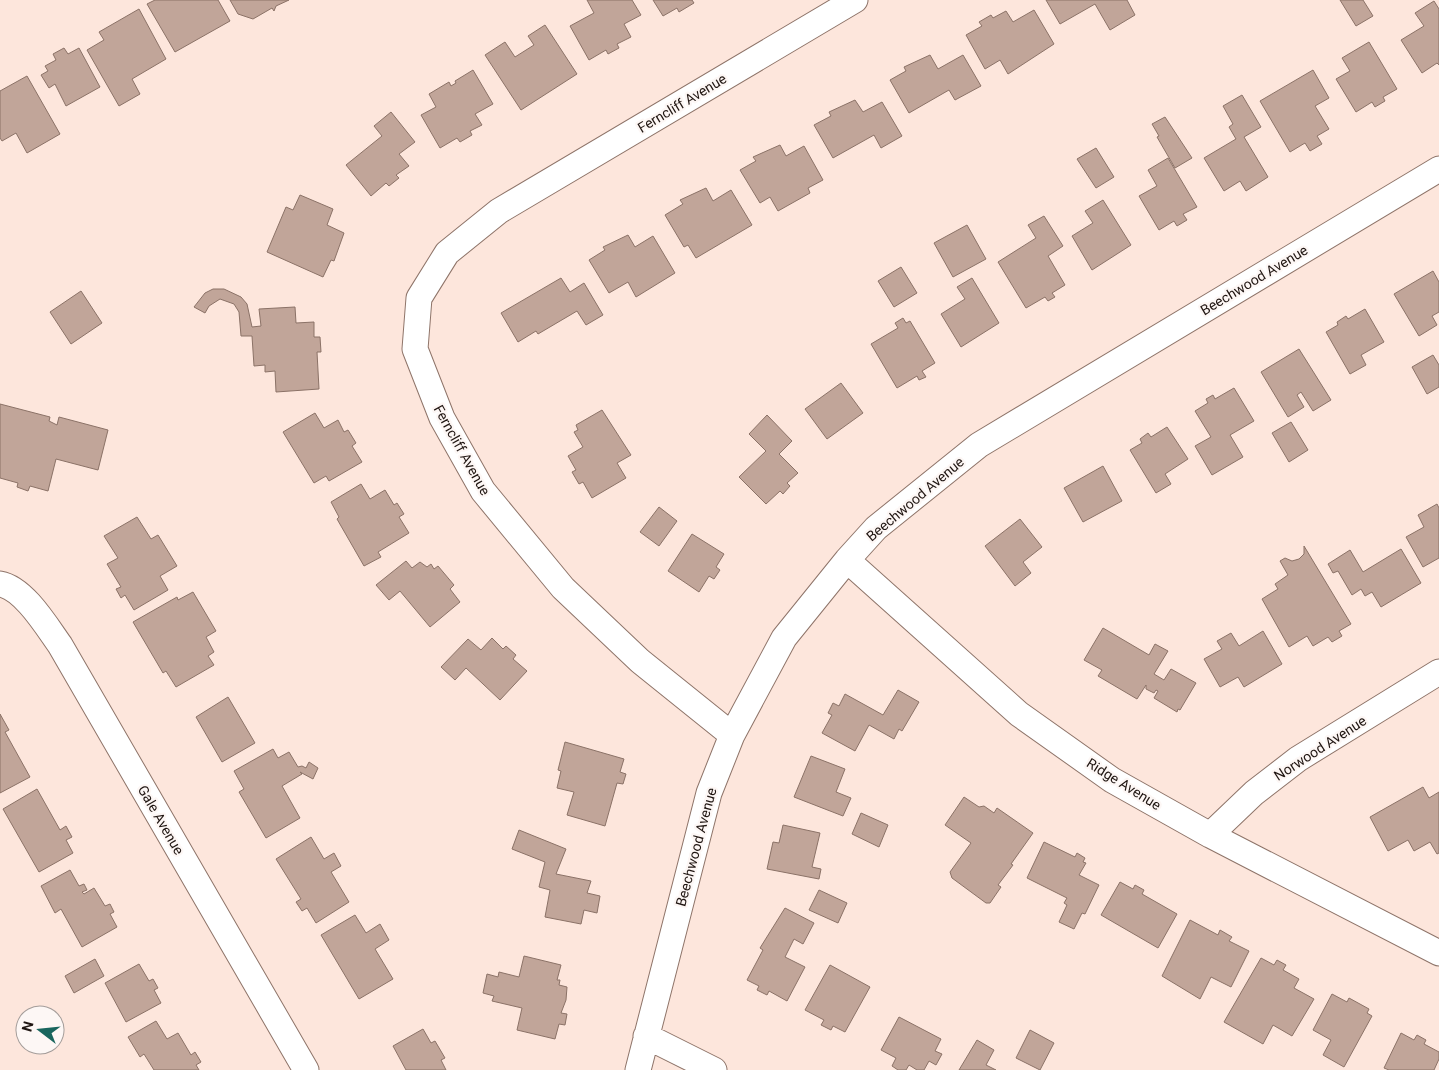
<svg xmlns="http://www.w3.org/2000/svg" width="1439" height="1070" viewBox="0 0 1439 1070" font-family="Roboto,sans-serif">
	<rect width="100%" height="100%" fill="#fde6dc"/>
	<path fill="#c1a599" stroke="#8b7267" d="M 155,0 L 218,0 L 230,21 L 175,52 L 147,4 Z
		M 230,0 L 289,0 L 276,6 L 274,11 L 272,8 L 253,19 L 238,14 Z
		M 587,0 L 632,0 L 641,15 L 624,24 L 631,37 L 617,44 L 619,48 L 608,54 L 606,50 L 589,60 L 570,26 L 594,13 Z
		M 653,0 L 692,0 L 694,3 L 679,12 L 677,8 L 663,16 Z
		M 1046,0 L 1127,0 L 1135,15 L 1110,30 L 1095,4 L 1060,24 Z
		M 1340,0 L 1363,0 L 1373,16 L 1356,26 Z
		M 1434,1 L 1439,9 L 1439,65 L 1437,63 L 1422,73 L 1401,40 L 1424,26 L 1415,13 Z
		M 139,9 L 166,59 L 132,79 L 140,94 L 119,106 L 87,50 L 104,40 L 99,32 Z
		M 1034,10 L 1054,44 L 1008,74 L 1000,60 L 985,69 L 966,35 L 982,26 L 979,22 L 991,15 L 993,18 L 1006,11 L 1013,22 Z
		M 545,25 L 577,74 L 521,110 L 485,55 L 505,42 L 515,57 L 534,45 L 528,36 Z
		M 1369,42 L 1397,89 L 1383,97 L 1385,101 L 1375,107 L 1372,102 L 1356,112 L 1336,79 L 1350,71 L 1342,58 Z
		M 64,48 L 68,54 L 79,48 L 100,87 L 66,106 L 55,84 L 49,88 L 41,75 L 48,71 L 45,66 L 56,60 L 53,54 Z
		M 930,55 L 938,69 L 963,55 L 981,86 L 955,100 L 949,90 L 909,113 L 890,80 L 906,71 L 904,67 Z
		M 473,70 L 493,104 L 475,114 L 482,125 L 470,131 L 472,135 L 460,142 L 457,138 L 440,148 L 421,115 L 436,107 L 429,94 L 449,82 L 451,86 L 456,83 L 455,81 Z
		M 1313,70 L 1329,98 L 1315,106 L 1329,129 L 1317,136 L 1322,144 L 1310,151 L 1305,143 L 1290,152 L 1260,101 Z
		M 27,76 L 60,134 L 27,153 L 16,133 L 2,141 L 0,138 L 0,91 Z
		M 1242,95 L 1261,127 L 1244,137 L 1268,177 L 1246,191 L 1240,181 L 1224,191 L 1204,158 L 1236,139 L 1229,127 L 1233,124 L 1223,106 Z
		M 855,100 L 863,112 L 882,102 L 902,136 L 881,148 L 874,135 L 833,158 L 814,125 L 831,116 L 829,112 Z
		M 391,112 L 415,142 L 399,154 L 409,166 L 396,175 L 399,178 L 389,186 L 386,183 L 371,196 L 346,165 L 382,136 L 374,126 Z
		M 1165,117 L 1192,158 L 1175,168 L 1157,137 L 1159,136 L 1152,124 Z
		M 780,145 L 786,156 L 804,146 L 823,180 L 808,188 L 810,193 L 778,211 L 770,197 L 760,203 L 740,170 L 756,161 L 753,157 Z
		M 1096,148 L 1114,177 L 1096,188 L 1077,159 Z
		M 1168,158 L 1197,207 L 1183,214 L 1187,220 L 1177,226 L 1174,221 L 1159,230 L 1139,196 L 1157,186 L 1148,170 Z
		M 706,188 L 713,201 L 731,190 L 752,225 L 696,258 L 688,245 L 684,247 L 665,215 L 683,204 L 680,200 Z
		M 300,195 L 333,209 L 327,225 L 344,233 L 334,261 L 331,260 L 323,277 L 267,252 L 286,207 L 293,210 Z
		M 1103,200 L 1131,245 L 1092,270 L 1072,236 L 1093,223 L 1085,211 Z
		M 1044,216 L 1063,246 L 1048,256 L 1065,285 L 1052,293 L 1055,297 L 1048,301 L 1045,297 L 1026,308 L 998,262 L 1036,238 L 1028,225 Z
		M 967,225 L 986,259 L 953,277 L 934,243 Z
		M 628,235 L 635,247 L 653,236 L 675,273 L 636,297 L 628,282 L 609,293 L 589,260 L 605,250 L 603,247 Z
		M 901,267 L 917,293 L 894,307 L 878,281 Z
		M 1433,271 L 1439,282 L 1439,312 L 1432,316 L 1437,325 L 1419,336 L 1394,294 Z
		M 561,278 L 570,292 L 584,283 L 603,315 L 586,325 L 577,311 L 538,334 L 536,331 L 518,342 L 501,313 Z
		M 972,278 L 999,323 L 961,347 L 941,314 L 965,299 L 957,287 Z
		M 213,289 L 224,289 L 241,297 L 247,304 L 252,327 L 261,326 L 259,309 L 295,307 L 296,323 L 314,322 L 314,337 L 320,337 L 321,352 L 317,352 L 319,389 L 276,392 L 275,371 L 265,372 L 265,365 L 254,366 L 252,336 L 241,336 L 239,312 L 234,304 L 220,299 L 209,306 L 205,313 L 194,307 L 205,293 Z
		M 81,291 L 102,323 L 71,344 L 50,312 Z
		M 1365,309 L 1384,342 L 1361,355 L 1366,365 L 1350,374 L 1326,332 L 1338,325 L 1337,322 L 1346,316 L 1348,319 Z
		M 903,318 L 906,323 L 910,321 L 935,363 L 922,371 L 926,377 L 919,380 L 917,376 L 897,388 L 871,344 L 898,328 L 895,323 Z
		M 1299,349 L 1331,400 L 1313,411 L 1301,392 L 1297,395 L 1304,407 L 1288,417 L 1261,372 Z
		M 1433,355 L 1439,365 L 1439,387 L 1427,394 L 1412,367 Z
		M 841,383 L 863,413 L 827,439 L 805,409 Z
		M 1234,388 L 1254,421 L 1230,435 L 1243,457 L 1212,475 L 1195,446 L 1211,437 L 1195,411 L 1208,403 L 1206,399 L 1213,395 L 1215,399 Z
		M 0,404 L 50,417 L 49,421 L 57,425 L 59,417 L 108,430 L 98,470 L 56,459 L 48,491 L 30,486 L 28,491 L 17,487 L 18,483 L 0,478 Z
		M 602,410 L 631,455 L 617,463 L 626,478 L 592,498 L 583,482 L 579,484 L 572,472 L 576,470 L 568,456 L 583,447 L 574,432 L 578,430 L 576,425 Z
		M 315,413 L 324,428 L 338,420 L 344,432 L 348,430 L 356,443 L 352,446 L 362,462 L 329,481 L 326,476 L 314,483 L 283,432 Z
		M 767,415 L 792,441 L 779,454 L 798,473 L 787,483 L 790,486 L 783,494 L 780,491 L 766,504 L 739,477 L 766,451 L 749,434 Z
		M 1291,422 L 1308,450 L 1289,462 L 1272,433 Z
		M 1167,427 L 1188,459 L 1165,474 L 1171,484 L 1156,493 L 1130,450 L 1142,443 L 1140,439 L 1148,433 L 1151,437 Z
		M 1103,466 L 1122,501 L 1083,522 L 1064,488 Z
		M 361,484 L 370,499 L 385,490 L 394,505 L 397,503 L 404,514 L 399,517 L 409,533 L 378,552 L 381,557 L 364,566 L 337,519 L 339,517 L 331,502 Z
		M 1437,504 L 1439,508 L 1439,558 L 1423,567 L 1406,537 L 1424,527 L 1418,515 Z
		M 659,507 L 677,521 L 659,546 L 640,532 Z
		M 137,517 L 151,539 L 158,535 L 177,566 L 160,576 L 168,590 L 134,610 L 125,595 L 121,598 L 116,589 L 121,587 L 107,564 L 118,558 L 104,536 Z
		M 1020,519 L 1042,547 L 1023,562 L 1031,573 L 1015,586 L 985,546 Z
		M 692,534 L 724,554 L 716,567 L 720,570 L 714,579 L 709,576 L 699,592 L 668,571 Z
		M 1304,546 L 1351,624 L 1339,631 L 1342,636 L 1332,642 L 1328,637 L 1313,646 L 1307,636 L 1289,647 L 1262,599 L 1278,589 L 1275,584 L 1288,575 L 1280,561 L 1285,558 L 1292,561 L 1299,559 L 1304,554 Z
		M 1401,549 L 1421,583 L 1381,607 L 1372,592 L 1365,596 L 1361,589 L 1352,595 L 1338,571 L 1333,573 L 1328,564 L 1350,550 L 1363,572 Z
		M 406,561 L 412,568 L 420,562 L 427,567 L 431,564 L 434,569 L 438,566 L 454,585 L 450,589 L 460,602 L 430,627 L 400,591 L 389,600 L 376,585 Z
		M 193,592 L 216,631 L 206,637 L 214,652 L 208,656 L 214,665 L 176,687 L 166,671 L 163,673 L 133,622 L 177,597 L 178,600 Z
		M 1103,628 L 1149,655 L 1155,644 L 1168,651 L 1154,674 L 1164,680 L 1171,669 L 1196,683 L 1180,710 L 1178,709 L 1177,712 L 1154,698 L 1158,691 L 1156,690 L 1154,693 L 1146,689 L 1146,685 L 1137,699 L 1098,676 L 1102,670 L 1084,660 Z
		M 1263,631 L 1282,664 L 1244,687 L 1238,677 L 1220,687 L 1204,659 L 1222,649 L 1217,641 L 1231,633 L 1239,646 Z
		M 492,638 L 503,649 L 506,646 L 516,655 L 513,659 L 527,671 L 500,700 L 466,668 L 455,680 L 441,667 L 468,639 L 481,650 Z
		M 898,690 L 919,702 L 902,731 L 899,729 L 894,739 L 869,725 L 855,751 L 822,733 L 832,715 L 828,713 L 833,703 L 839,706 L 845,694 L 883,715 Z
		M 228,697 L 255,743 L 222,762 L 196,717 Z
		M 0,714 L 9,730 L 5,732 L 30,777 L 0,793 Z
		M 565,742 L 624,759 L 620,772 L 626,774 L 623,784 L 617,783 L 605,826 L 567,815 L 574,792 L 557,788 L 561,771 L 558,770 Z
		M 273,749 L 278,758 L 289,752 L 298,767 L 302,766 L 306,768 L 309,762 L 318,768 L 313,779 L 300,772 L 302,774 L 282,786 L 300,818 L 266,838 L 239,792 L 244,789 L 234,771 Z
		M 811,756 L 845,769 L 836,792 L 851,798 L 843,816 L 794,797 Z
		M 1423,787 L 1429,798 L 1439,792 L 1439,853 L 1437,854 L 1430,842 L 1414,851 L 1408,840 L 1388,851 L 1370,817 Z
		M 37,789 L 60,830 L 66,826 L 72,837 L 66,840 L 73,853 L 39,872 L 3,809 Z
		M 964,797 L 979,807 L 984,806 L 994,813 L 997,808 L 1033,833 L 1011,864 L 1013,865 L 998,885 L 1001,887 L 990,903 L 986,903 L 952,878 L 950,872 L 971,843 L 945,825 Z
		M 861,813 L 888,825 L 879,847 L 852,834 Z
		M 783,825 L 820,833 L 812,867 L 821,869 L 819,879 L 767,869 L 773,842 L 779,843 Z
		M 519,830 L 566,849 L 556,874 L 591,881 L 587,893 L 600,896 L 597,913 L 584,910 L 581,924 L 545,917 L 550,890 L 539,887 L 545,862 L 512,849 Z
		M 311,837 L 324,859 L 334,853 L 341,866 L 331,872 L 349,902 L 316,923 L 307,908 L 302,911 L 296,902 L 301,899 L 276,859 Z
		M 1044,842 L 1075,857 L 1077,853 L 1085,858 L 1083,862 L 1086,863 L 1079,875 L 1099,885 L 1085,914 L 1082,913 L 1074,929 L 1059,922 L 1067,905 L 1064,903 L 1067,898 L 1027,878 Z
		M 70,870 L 79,886 L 84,884 L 87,890 L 82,892 L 84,894 L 94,888 L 105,906 L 110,904 L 114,912 L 110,914 L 117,927 L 82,947 L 61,909 L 55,913 L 41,886 Z
		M 1120,882 L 1133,889 L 1135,885 L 1144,890 L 1142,894 L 1177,914 L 1158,948 L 1101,915 Z
		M 819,890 L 847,903 L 838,923 L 809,910 Z
		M 785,908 L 814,923 L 803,944 L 794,939 L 785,957 L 805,967 L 787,1001 L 769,991 L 767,995 L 757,990 L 759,986 L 747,980 L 763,950 L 760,948 Z
		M 355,915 L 366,933 L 380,924 L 389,940 L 375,949 L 393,979 L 359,999 L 321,935 Z
		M 1190,920 L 1218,935 L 1220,930 L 1232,937 L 1229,941 L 1249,951 L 1231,987 L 1211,977 L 1200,999 L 1162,976 Z
		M 524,956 L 561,965 L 557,980 L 560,980 L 559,985 L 567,987 L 566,1000 L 561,1013 L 567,1014 L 565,1025 L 559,1024 L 555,1039 L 517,1030 L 522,1008 L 492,1001 L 494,996 L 483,993 L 487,974 L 498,977 L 499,972 L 519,977 Z
		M 1261,958 L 1274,965 L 1277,960 L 1286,965 L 1283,970 L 1299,979 L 1294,988 L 1314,999 L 1292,1036 L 1273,1025 L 1263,1044 L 1224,1022 Z
		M 95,959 L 104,976 L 74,993 L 65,976 Z
		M 139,964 L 149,981 L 153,979 L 158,988 L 154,990 L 161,1003 L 126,1022 L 105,983 Z
		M 830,965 L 870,987 L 845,1032 L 833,1026 L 831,1030 L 821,1025 L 824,1020 L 805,1010 Z
		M 1332,994 L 1347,1002 L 1349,998 L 1369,1009 L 1367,1013 L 1372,1016 L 1344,1067 L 1323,1055 L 1331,1040 L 1313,1030 Z
		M 899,1017 L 941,1039 L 935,1051 L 942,1054 L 936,1065 L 929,1061 L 924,1070 L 917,1070 L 909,1065 L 906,1070 L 898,1070 L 892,1066 L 896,1058 L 881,1050 Z
		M 156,1021 L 167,1039 L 178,1033 L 191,1055 L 195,1052 L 201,1062 L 196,1065 L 199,1070 L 154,1070 L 144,1054 L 140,1057 L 128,1037 Z
		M 423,1029 L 431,1043 L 435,1041 L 445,1058 L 441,1060 L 446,1070 L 406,1070 L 393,1046 Z
		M 1030,1030 L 1054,1043 L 1040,1070 L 1016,1058 Z
		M 1401,1033 L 1414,1040 L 1417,1035 L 1426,1040 L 1424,1044 L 1439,1052 L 1439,1059 L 1434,1070 L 1389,1070 L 1384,1068 Z
		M 977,1040 L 994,1050 L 986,1065 L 996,1070 L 959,1070 Z"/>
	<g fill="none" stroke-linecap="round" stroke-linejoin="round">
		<defs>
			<path id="street" d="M 847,560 L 1019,714 L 1112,780 L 1210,835 L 1439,953
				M 0,584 C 24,588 47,627 60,645 L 306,1070
				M 732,735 L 640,661 L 563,588 L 483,491 L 442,418 L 415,349 L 419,298 L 447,253 L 499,211 L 855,0
				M 1210,835 L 1254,793 L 1298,759 L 1439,672
				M 646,1036 L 714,1070
				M 638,1070 L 709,793 L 732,735 L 784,638 L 847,560 L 876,528 L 979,445 L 1439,169"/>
		</defs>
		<use href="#street" stroke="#8e7469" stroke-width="27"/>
		<use href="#street" stroke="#fff" stroke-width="25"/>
	</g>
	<g text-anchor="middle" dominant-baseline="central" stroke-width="4.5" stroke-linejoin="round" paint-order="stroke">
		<g font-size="14" fill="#1f1511" stroke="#fdf7f5">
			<text transform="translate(682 103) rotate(-31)">Ferncliff Avenue</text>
			<text transform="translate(1254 280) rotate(-31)">Beechwood Avenue</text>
			<text transform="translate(462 450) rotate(61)">Ferncliff Avenue</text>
			<text transform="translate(915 499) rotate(-40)">Beechwood Avenue</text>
			<text transform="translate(1320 748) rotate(-33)">Norwood Avenue</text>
			<text transform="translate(1124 784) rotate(32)">Ridge Avenue</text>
			<text transform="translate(161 820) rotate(60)">Gale Avenue</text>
			<text transform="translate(696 847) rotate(-75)">Beechwood Avenue</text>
		</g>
	</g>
	<g transform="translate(40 1030) rotate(286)"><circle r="24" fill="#fdf7f5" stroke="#a49d9a"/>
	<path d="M0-4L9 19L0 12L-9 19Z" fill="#19655d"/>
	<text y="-8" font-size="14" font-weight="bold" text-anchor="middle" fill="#1f1511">N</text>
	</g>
</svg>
